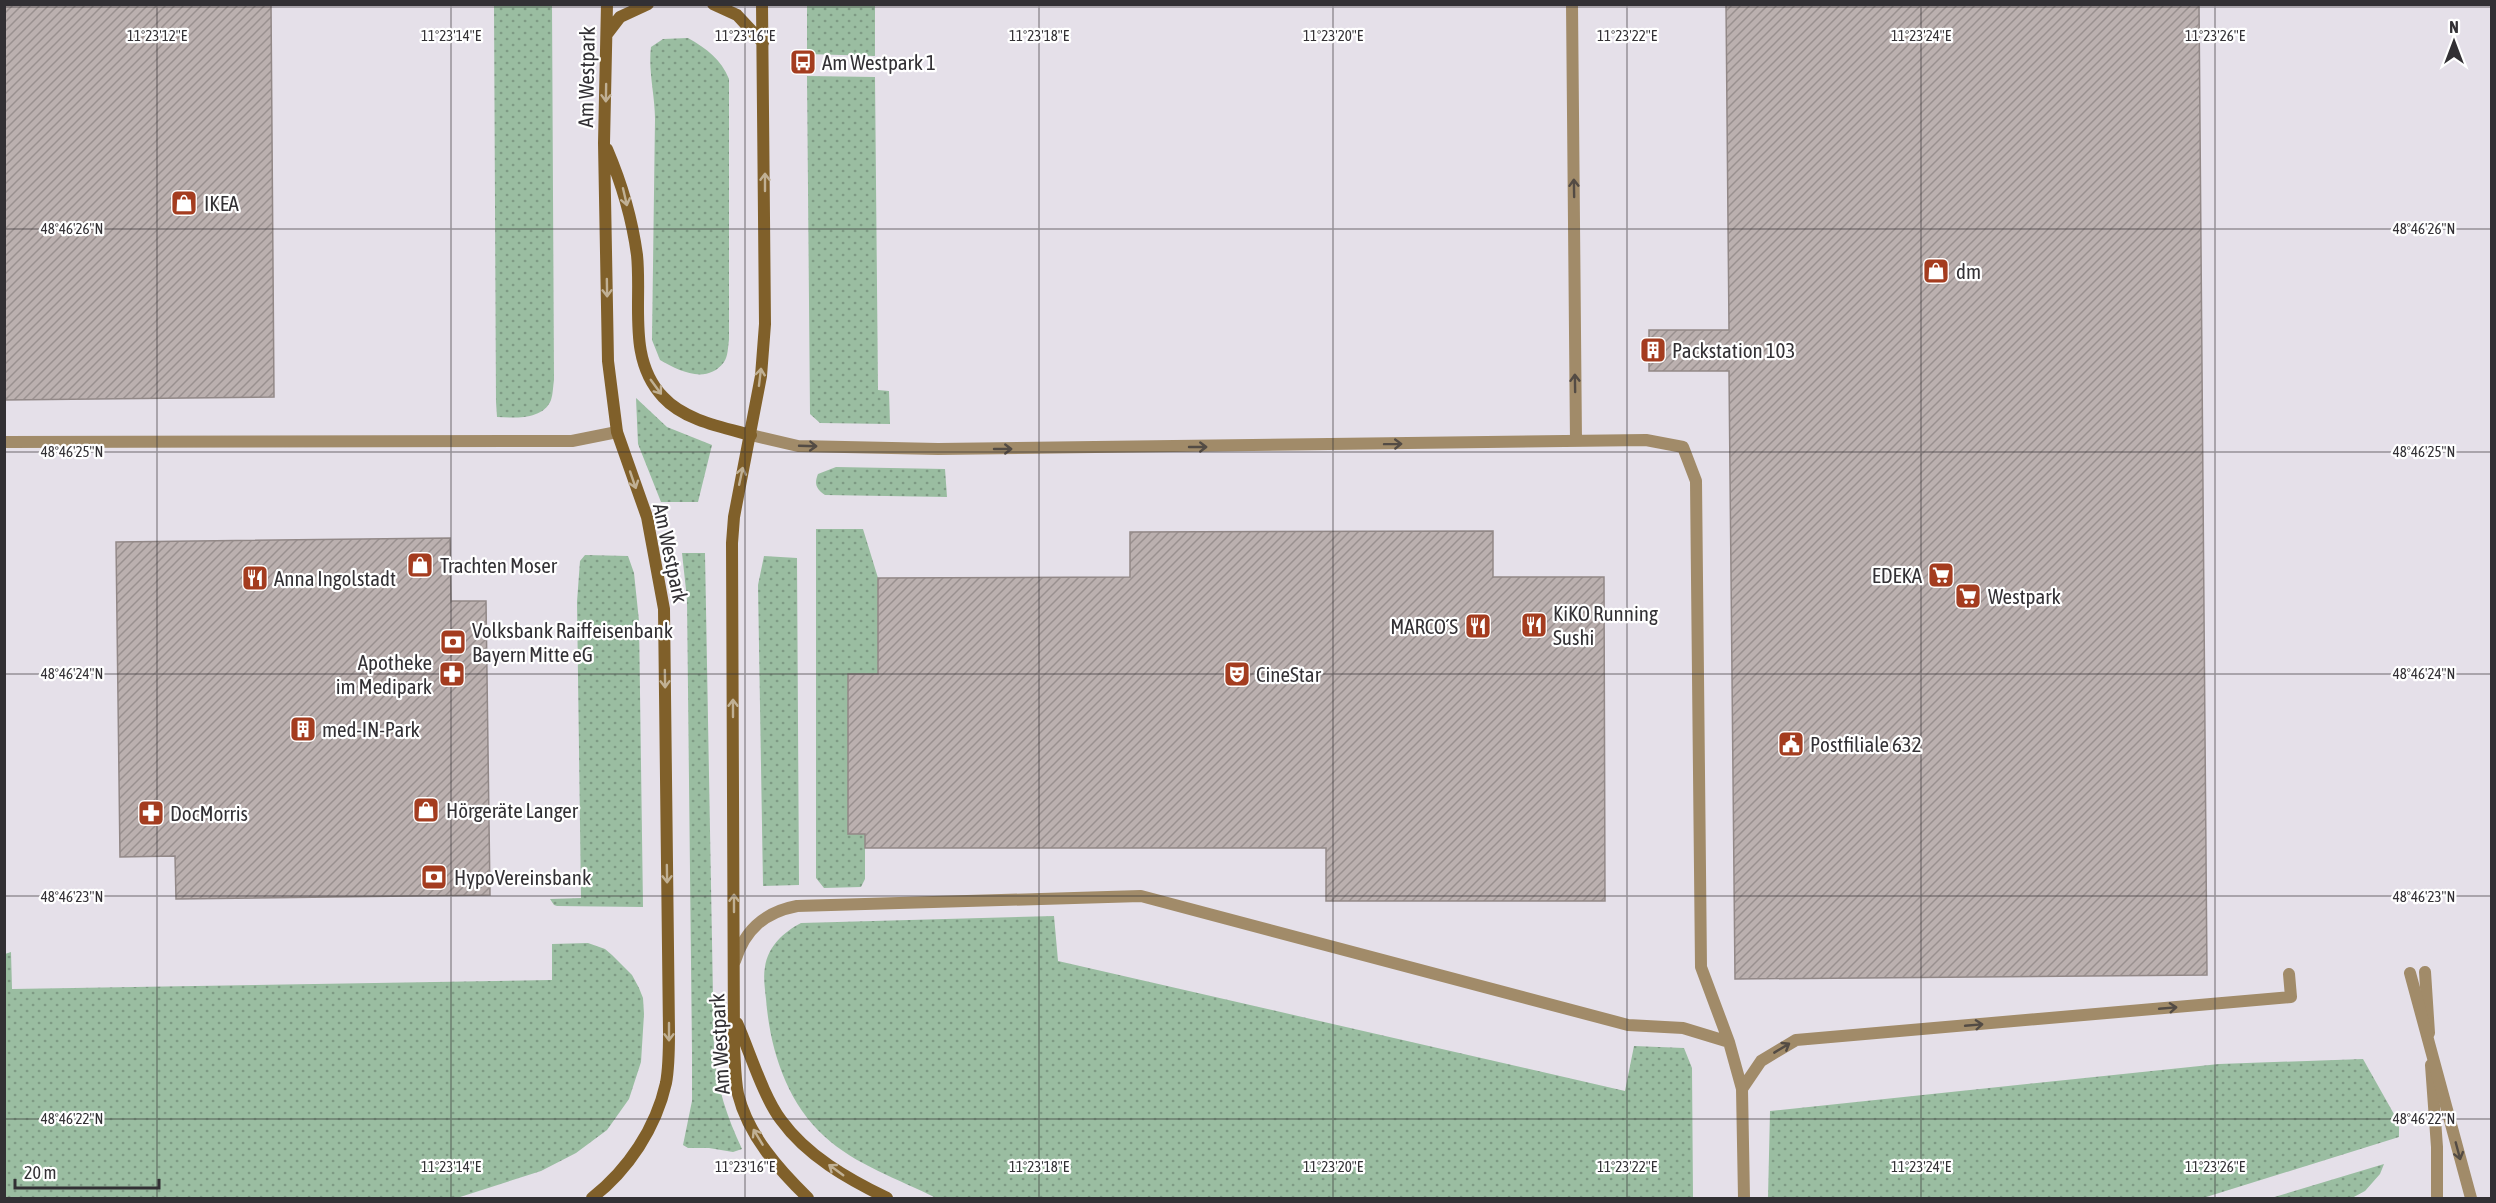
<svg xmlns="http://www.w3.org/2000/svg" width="2496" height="1203" viewBox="0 0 2496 1203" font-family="'Asap Condensed',sans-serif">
	<defs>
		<pattern id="grass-dots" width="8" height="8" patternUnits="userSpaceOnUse" patternTransform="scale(1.5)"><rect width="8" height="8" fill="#9abda1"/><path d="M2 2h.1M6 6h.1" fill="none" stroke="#7e9a84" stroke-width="1.8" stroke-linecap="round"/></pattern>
		<pattern id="building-hatch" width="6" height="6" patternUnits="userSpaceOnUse" patternTransform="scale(1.5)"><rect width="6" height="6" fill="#bbb0af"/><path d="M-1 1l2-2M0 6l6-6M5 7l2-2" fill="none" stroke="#99908f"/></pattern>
	</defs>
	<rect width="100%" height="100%" fill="#e5e0e9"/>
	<path fill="url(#grass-dots)" d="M 494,5 L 552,5 L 554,380 C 553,386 553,394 551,400 C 543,420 515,418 497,417 L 496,402 Z
		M 807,5 L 875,5 L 875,56 L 807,54 Z
		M 688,38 C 707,49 721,59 729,79 L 729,340 C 728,346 728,357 724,362 C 707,385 679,371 660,360 L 652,340 L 655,119 C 655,95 648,71 651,47 L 663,39 Z
		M 807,76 L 875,77 L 878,390 L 889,391 L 890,424 L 820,423 L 810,414 Z
		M 636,398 L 667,427 L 712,445 L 698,502 L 661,502 L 638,444 Z
		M 836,467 L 945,469 L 947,497 L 825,495 C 816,489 814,484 818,474 Z
		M 816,529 L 863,529 L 878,578 L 878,674 L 848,675 L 848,834 L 865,834 L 865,879 L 861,887 L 824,888 L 816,878 Z
		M 682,553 L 705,553 L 714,1052 C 717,1087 727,1117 742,1149 L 733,1152 L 709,1148 L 688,1148 L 683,1145 L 692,1101 L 692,1053 L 687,599 Z
		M 585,555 L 628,556 L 634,573 L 639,621 L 643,907 L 557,906 L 554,905 L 550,899 L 581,898 L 577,602 L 580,561 Z
		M 764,556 L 797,558 L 799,885 L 763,886 L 758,585 Z
		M 1054,916 L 1058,961 L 1625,1091 L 1634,1046 L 1684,1048 L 1692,1068 L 1693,1198 L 936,1198 C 899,1179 855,1165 824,1136 C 786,1101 770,1049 766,999 C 765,989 763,977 765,967 C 768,946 784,932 801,923 Z
		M 588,943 L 605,949 L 612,955 L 632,975 L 639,988 L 643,998 L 644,1014 L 641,1062 L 629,1099 L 607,1130 L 576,1153 L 541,1171 L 457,1198 L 5,1198 L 5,954 L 11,952 L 12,989 L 552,980 L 552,944 Z
		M 2363,1059 L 2399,1123 L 2399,1137 L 2203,1198 L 1768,1198 L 1770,1111 L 2219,1064 Z
		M 2384,1164 L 2380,1174 L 2365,1191 L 2352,1198 L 2271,1198 Z"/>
	<path fill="url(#building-hatch)" stroke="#928887" stroke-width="1.5" d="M 4,4 L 271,4 L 274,397 L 4,400 Z
		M 1726,4 L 2199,4 L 2207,975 L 1735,979 L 1729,371 L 1649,371 L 1649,330 L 1729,330 Z
		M 1493,531 L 1493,577 L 1604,577 L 1605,901 L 1326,901 L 1326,848 L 865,848 L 865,834 L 848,834 L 848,674 L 878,674 L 878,578 L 1130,577 L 1130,532 Z
		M 450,538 L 451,601 L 486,601 L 490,895 L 176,899 L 175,856 L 120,857 L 116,542 Z"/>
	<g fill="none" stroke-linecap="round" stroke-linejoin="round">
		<path stroke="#a18b69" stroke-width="12" d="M 1572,4 L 1576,441
			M 751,435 L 798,446 L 938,449 L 1646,440 L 1683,447 L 1696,481 L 1701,967 L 1729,1042 L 1742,1089 L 1744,1198
			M 4,442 L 572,441 L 617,432
			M 735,961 C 745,929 765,912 797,906 L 1141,896 L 1628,1025 L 1683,1028 L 1729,1042
			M 2425,972 L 2429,1033
			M 2431,1065 L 2437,1147 L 2437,1198
			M 1742,1089 L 1761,1061 L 1796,1040 L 2291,997 L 2289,974"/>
		<path stroke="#80602a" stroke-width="12" d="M 713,4 L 737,15 L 763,43
			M 762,4 L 765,324 L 761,376 L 734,517 L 732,543 L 734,1047 C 735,1063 735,1079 738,1094 C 748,1135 779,1170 808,1198
			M 607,34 L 620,17 L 648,4
			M 607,149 C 622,184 632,218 637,255 C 642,303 627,359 663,397 C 684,420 721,427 751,435
			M 737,1023 C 750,1052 763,1096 781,1120 C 807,1156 848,1179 887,1198
			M 592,1198 C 628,1170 656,1128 666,1083 C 669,1067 669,1049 669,1032 L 664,609 L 647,517 L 617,432 L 608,361 L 604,143 L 607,4"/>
		<path stroke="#a18b69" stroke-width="12" d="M 2410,973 L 2471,1198"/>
	</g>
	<defs><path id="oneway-shaft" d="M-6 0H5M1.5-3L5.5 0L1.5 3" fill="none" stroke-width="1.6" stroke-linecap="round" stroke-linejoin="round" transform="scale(1.5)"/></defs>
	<g stroke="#c0b094">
		<use href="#oneway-shaft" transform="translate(606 93) rotate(91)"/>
		<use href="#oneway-shaft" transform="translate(765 182) rotate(-90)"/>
		<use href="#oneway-shaft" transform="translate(625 197) rotate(77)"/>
		<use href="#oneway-shaft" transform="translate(607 288) rotate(89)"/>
		<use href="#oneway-shaft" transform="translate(760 377) rotate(-83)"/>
		<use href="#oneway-shaft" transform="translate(656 387) rotate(54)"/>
		<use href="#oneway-shaft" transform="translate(741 476) rotate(-78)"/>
		<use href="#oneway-shaft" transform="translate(633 480) rotate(71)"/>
		<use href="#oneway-shaft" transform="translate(665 679) rotate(89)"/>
		<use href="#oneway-shaft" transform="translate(733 708) rotate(-90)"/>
		<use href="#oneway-shaft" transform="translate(667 874) rotate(89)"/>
		<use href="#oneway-shaft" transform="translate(734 903) rotate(-90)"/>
		<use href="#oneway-shaft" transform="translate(669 1032) rotate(90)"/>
		<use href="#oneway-shaft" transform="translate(758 1137) rotate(-121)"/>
		<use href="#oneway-shaft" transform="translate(836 1170) rotate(-144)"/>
	</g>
	<g stroke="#534b44">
		<use href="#oneway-shaft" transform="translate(1574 188) rotate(-91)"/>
		<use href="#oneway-shaft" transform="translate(1575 383) rotate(-91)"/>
		<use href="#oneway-shaft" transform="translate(1393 444) rotate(-1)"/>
		<use href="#oneway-shaft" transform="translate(808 446) rotate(2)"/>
		<use href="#oneway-shaft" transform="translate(1198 447)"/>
		<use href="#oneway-shaft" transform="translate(1003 449)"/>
		<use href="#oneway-shaft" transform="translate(2168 1008) rotate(-5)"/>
		<use href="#oneway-shaft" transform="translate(1974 1025) rotate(-5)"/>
		<use href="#oneway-shaft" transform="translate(1782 1048) rotate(-31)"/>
		<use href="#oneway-shaft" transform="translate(2458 1151) rotate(75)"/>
	</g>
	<path fill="none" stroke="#323034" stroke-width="1.5" stroke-opacity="0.45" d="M 157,4 L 157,1198M 451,4 L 451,1198M 745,4 L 745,1198M 1039,4 L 1039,1198M 1333,4 L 1333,1198M 1627,4 L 1627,1198M 1921,4 L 1921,1198M 2215,4 L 2215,1198M 4,7 L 2492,7M 4,229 L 2492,229M 4,452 L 2492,452M 4,674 L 2492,674M 4,896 L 2492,896M 4,1119 L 2492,1119"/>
	<defs>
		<symbol id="bus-square" viewBox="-11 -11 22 22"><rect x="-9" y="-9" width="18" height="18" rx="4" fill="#a43c1f" stroke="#fff"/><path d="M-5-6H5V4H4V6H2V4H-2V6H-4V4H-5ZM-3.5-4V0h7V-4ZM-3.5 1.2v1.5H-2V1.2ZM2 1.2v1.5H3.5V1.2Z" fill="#fff"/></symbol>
		<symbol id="shop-square" viewBox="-11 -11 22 22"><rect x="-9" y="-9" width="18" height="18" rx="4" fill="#a43c1f" stroke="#fff"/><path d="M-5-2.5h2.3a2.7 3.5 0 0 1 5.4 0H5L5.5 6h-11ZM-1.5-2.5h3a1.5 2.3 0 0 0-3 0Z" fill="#fff"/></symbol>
		<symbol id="building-square" viewBox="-11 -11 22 22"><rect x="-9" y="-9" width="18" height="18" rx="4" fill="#a43c1f" stroke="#fff"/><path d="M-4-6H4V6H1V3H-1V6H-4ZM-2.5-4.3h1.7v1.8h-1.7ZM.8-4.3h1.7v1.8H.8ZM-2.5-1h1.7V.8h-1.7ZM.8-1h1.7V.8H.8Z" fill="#fff"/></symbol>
		<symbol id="supermarket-square" viewBox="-11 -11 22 22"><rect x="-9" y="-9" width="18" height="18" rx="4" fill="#a43c1f" stroke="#fff"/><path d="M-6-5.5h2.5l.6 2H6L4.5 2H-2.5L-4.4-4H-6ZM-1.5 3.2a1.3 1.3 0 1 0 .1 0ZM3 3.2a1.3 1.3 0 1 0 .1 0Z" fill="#fff"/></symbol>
		<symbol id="restaurant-square" viewBox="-11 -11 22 22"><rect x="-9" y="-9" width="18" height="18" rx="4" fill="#a43c1f" stroke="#fff"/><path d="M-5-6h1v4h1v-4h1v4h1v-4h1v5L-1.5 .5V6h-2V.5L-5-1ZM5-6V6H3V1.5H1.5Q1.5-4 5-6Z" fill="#fff"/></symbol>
		<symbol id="bank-square" viewBox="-11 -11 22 22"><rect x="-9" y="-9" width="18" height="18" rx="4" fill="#a43c1f" stroke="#fff"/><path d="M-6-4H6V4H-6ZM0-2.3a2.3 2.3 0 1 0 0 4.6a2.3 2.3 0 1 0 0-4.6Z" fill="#fff"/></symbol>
		<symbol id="pharmacy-square" viewBox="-11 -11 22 22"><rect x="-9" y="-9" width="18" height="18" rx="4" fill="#a43c1f" stroke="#fff"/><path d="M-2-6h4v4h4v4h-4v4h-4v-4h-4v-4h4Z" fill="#fff"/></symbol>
		<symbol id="theatre-square" viewBox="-11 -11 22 22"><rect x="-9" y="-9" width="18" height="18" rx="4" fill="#a43c1f" stroke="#fff"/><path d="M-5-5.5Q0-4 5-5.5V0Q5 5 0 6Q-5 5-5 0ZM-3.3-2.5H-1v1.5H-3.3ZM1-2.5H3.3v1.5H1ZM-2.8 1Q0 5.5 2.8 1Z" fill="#fff"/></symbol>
		<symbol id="civic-square" viewBox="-11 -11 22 22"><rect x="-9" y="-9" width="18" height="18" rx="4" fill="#a43c1f" stroke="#fff"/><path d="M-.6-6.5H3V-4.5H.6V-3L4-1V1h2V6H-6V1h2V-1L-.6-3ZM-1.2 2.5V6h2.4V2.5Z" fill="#fff"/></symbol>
	</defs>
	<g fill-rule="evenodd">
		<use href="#bus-square" x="788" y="47" width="30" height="30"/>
		<use href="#shop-square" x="169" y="188" width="30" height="30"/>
		<use href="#shop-square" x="1921" y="256" width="30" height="30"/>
		<use href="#building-square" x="1638" y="335" width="30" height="30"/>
		<use href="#shop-square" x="405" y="550" width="30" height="30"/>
		<use href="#supermarket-square" x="1926" y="560" width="30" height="30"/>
		<use href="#restaurant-square" x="240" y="563" width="30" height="30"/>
		<use href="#supermarket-square" x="1953" y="581" width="30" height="30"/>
		<use href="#restaurant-square" x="1519" y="610" width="30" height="30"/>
		<use href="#restaurant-square" x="1463" y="611" width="30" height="30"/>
		<use href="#bank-square" x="438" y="627" width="30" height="30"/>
		<use href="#pharmacy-square" x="437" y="659" width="30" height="30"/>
		<use href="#theatre-square" x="1222" y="659" width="30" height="30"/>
		<use href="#building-square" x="288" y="714" width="30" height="30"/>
		<use href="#civic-square" x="1776" y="729" width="30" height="30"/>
		<use href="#shop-square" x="411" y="795" width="30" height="30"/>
		<use href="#pharmacy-square" x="136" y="798" width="30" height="30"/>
		<use href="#bank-square" x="419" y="862" width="30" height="30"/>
	</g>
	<g text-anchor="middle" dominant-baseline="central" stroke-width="4.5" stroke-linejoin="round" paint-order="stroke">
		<g font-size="21" fill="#323034" stroke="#fff" text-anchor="start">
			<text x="822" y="62">Am Westpark 1</text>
			<text x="204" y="203">IKEA</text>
			<text x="1956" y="271">dm</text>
			<text x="1672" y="350">Packstation 103</text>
			<text x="440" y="565">Trachten Moser</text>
			<text x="1922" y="575" text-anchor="end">EDEKA</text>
			<text x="274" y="578">Anna Ingolstadt</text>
			<text x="1988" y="596">Westpark</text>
			<text x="1553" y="613">KiKO Running<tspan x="1553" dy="24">Sushi</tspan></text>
			<text x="1458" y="626" text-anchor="end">MARCO´S</text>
			<text x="472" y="630">Volksbank Raiffeisenbank<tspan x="472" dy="24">Bayern Mitte eG</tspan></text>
			<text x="432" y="662" text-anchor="end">Apotheke<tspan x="432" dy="24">im Medipark</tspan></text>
			<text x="1256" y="674">CineStar</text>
			<text x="322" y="729">med-IN-Park</text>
			<text x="1810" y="744">Postfiliale 632</text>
			<text x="446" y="810">Hörgeräte Langer</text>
			<text x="170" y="813">DocMorris</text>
			<text x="454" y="877">HypoVereinsbank</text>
		</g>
		<g font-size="21" fill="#323034" stroke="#fff">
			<text transform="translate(586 77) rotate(-89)">Am Westpark</text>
			<text transform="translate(671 553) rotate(78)">Am Westpark</text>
			<text transform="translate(719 1044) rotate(-93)">Am Westpark</text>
		</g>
	</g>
	<g font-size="15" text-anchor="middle" fill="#323034" stroke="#fff" stroke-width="4.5" stroke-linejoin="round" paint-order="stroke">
		<text x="157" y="41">11°23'12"E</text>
		<text x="451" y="41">11°23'14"E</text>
		<text x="745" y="41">11°23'16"E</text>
		<text x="1039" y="41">11°23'18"E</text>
		<text x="1333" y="41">11°23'20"E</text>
		<text x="1627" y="41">11°23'22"E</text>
		<text x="1921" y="41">11°23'24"E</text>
		<text x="2215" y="41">11°23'26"E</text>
		<text x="72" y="234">48°46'26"N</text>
		<text x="2424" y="234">48°46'26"N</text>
		<text x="72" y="457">48°46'25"N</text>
		<text x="2424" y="457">48°46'25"N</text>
		<text x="72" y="679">48°46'24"N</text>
		<text x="2424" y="679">48°46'24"N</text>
		<text x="72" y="902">48°46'23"N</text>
		<text x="2424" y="902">48°46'23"N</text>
		<text x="72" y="1124">48°46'22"N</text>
		<text x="2424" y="1124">48°46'22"N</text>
		<text x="451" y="1172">11°23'14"E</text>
		<text x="745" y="1172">11°23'16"E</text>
		<text x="1039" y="1172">11°23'18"E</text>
		<text x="1333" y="1172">11°23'20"E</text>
		<text x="1627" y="1172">11°23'22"E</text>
		<text x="1921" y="1172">11°23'24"E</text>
		<text x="2215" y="1172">11°23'26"E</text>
	</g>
	<rect width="2496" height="1203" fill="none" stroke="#323034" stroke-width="12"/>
	<g transform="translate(2454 42)" stroke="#ffffff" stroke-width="4.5" paint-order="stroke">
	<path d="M0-4.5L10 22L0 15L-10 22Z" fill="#323034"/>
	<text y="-9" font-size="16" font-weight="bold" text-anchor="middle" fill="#323034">N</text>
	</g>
	<path d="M15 1179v9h144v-9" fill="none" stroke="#323034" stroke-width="3"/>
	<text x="24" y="1179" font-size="18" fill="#323034" stroke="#ffffff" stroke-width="4.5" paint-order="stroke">20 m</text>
</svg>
